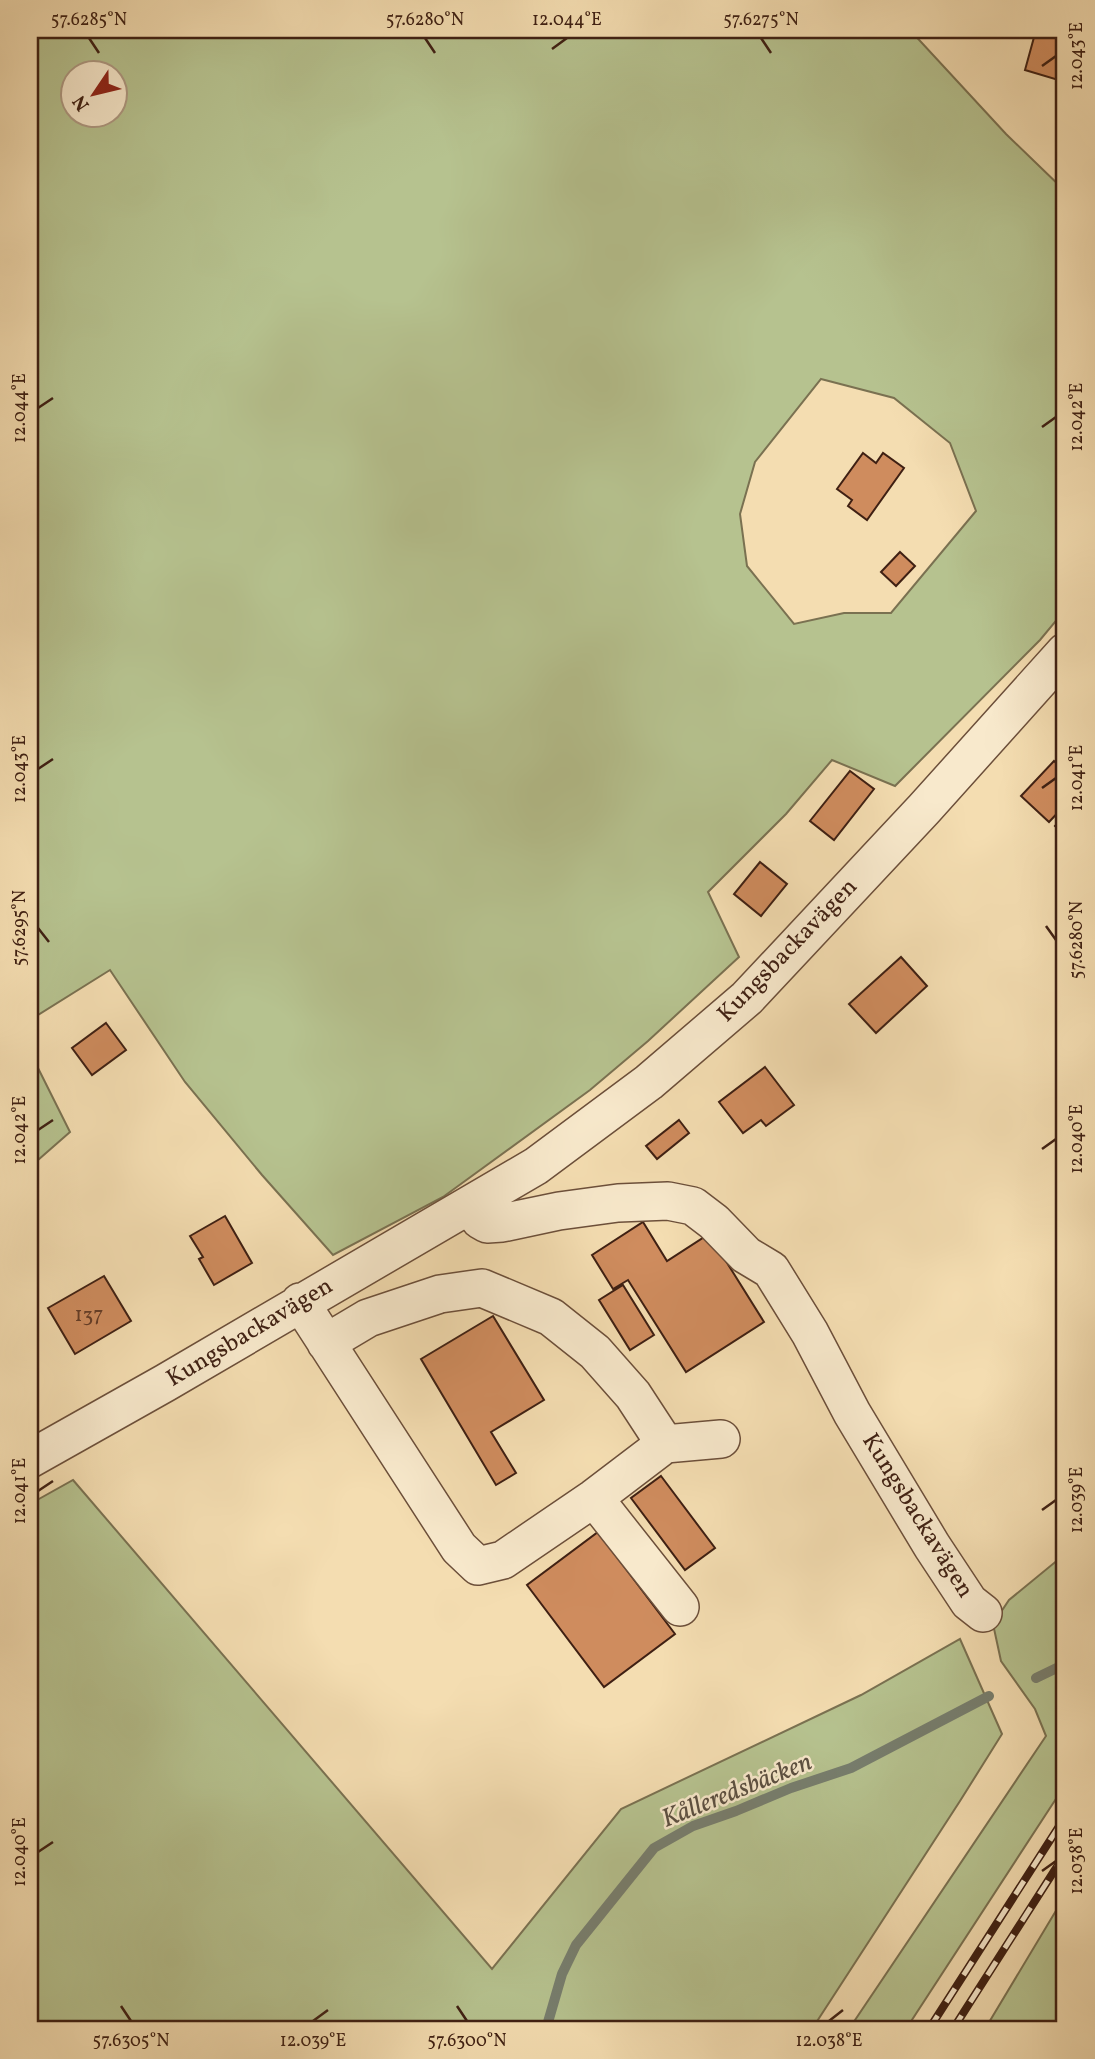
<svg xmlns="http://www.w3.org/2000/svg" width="1095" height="2059" viewBox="0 0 1095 2059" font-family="Vollkorn,serif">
	<rect width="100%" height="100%" fill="#f4ddb1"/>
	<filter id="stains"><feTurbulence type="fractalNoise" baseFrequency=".00286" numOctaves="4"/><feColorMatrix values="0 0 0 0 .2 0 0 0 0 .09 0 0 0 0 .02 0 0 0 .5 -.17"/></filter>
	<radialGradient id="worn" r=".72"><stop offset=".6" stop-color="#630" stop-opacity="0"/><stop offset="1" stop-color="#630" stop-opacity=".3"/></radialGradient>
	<path fill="#b6c28f" stroke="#7a7151" stroke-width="2" fill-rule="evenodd" d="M 30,30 L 910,30 L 1006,134 L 1065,191 L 1065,610 L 1040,640 L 895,786 L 832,760 L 786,814 L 708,892 L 739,957 L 648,1041 L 590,1090 L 443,1197 L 333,1255 L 262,1175 L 185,1082 L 110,970 L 30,1020 ZM 74,74 L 116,74 L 116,116 L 74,116 ZM 821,379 L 894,398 L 950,443 L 976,511 L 891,613 L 844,613 L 794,624 L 747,566 L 740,514 L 755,462 Z
		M 30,1052 L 70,1132 L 30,1167 L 30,1051 Z
		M 73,1480 L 492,1969 L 621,1809 L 861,1695 L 960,1639 L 1002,1734 L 960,1801 L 812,2029 L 30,2029 L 30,1504 Z
		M 1065,1554 L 1065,1785 L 906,2029 L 849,2029 L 1046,1736 L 1035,1709 L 1001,1661 L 993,1624 L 1009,1600 Z
		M 1065,1896 L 1065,2029 L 985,2029 L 1063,1899 Z"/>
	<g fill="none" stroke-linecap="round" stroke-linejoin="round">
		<path stroke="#777e6e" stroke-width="10" d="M 1036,1678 L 1065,1664
			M 546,2029 L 562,1974 L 576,1945 L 654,1848 L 693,1826 L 736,1811 L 791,1788 L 851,1768 L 989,1696"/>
	</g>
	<path fill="#cf8c5e" stroke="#3f2013" stroke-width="2" d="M 1036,30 L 1065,37 L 1065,82 L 1025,70 Z
		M 863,453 L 876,463 L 883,453 L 904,468 L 867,520 L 848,506 L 852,500 L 837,489 Z
		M 900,552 L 915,566 L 896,586 L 881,572 Z
		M 1054,761 L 1065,771 L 1065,805 L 1049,822 L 1021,796 Z
		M 850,771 L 874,789 L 834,840 L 810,821 Z
		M 1065,815 L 1065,836 L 1055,826 Z
		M 760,862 L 787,884 L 761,916 L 734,894 Z
		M 901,957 L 927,986 L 876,1033 L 849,1004 Z
		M 106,1023 L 126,1050 L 92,1075 L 72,1048 Z
		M 765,1067 L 794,1105 L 766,1126 L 761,1120 L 743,1133 L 719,1102 Z
		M 679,1120 L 689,1133 L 657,1159 L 646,1146 Z
		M 225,1216 L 252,1263 L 214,1285 L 199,1259 L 203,1257 L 190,1236 Z
		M 643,1222 L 667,1261 L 709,1234 L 764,1322 L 686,1372 L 628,1280 L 613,1289 L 592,1255 Z
		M 104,1276 L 131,1321 L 75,1354 L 48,1308 Z
		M 623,1285 L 654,1335 L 630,1350 L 599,1300 Z
		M 493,1316 L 544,1400 L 491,1432 L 516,1473 L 496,1485 L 421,1359 Z
		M 661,1476 L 715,1548 L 685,1570 L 631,1498 Z
		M 598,1532 L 675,1634 L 604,1687 L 527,1585 Z"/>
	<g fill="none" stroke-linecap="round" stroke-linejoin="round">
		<defs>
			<path id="minor" d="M 471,1205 L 480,1220 L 487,1224 L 502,1223 L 559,1211 L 618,1203 L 668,1201 L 693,1206 L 714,1222 L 746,1255 L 771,1270 L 810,1333 L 852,1413 L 932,1546 L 969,1602 L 983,1613
				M 300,1302 L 459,1548 L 478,1566 L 503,1560 L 594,1498 L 665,1444 L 721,1439
				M 326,1343 L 368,1318 L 440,1294 L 482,1288 L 551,1317 L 595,1352 L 633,1395 L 665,1444
				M 30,1459 L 165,1383 L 536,1166 L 649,1082 L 747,998 L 924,809 L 1065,652
				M 594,1498 L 680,1607"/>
		</defs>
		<use href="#minor" stroke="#6c4f3a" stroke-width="40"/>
		<use href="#minor" stroke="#f8e9cc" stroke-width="37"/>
		<defs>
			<path id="rail" d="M 929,2029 L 1065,1817
				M 953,2029 L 1065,1854"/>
		</defs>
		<use href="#rail" stroke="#3f2013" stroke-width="8"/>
		<use href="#rail" stroke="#f8e9cc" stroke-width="5" stroke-dasharray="16" stroke-linecap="butt"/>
	</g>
	<path fill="none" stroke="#3f2013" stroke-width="2.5" d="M 89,38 L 99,53M 425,38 L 435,53M 761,38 L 771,53M 552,49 L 567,38M 1042,66 L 1056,56M 38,408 L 53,398M 1042,427 L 1056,417M 38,769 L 53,759M 1042,788 L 1056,778M 1046,926 L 1056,940M 38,928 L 49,942M 38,1130 L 53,1120M 1042,1149 L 1056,1139M 38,1491 L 53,1481M 1042,1510 L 1056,1500M 38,1852 L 53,1842M 1042,1871 L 1056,1861M 121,2006 L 131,2021M 457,2006 L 467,2021M 313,2021 L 328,2010M 829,2021 L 843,2010"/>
	<g text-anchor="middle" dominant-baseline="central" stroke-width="5" stroke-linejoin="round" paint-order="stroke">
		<g font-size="21" fill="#633b26">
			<text x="89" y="1315">137</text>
		</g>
		<g font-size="24" fill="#3f2013" stroke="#f8e9cc">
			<text transform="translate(788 951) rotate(-46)">Kungsbackavägen</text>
			<text transform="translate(250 1333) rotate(-31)">Kungsbackavägen</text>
			<text transform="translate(917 1516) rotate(58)">Kungsbackavägen</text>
		</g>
		<g font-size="26" font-style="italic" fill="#5b4f41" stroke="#f8e9cc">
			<text transform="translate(737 1791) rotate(-22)">Kålleredsbäcken</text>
		</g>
	</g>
	<rect width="1095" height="2059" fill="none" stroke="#f4ddb1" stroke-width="77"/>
	<g transform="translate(94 94) rotate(235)"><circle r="33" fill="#f8e9cc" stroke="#ae9982" stroke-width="2"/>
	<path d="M0-5L12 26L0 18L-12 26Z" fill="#8f2418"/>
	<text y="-10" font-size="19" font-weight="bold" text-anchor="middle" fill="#3f2013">N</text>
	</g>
	<rect x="38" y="38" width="1018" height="1983" fill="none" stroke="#3f2013" stroke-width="2.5"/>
	<g font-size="18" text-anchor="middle" fill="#3f2013">
		<text x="89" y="25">57.6285°N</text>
		<text x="425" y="25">57.6280°N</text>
		<text x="567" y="25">12.044°E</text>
		<text x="761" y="25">57.6275°N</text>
		<text transform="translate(1076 56) rotate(-90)" y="6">12.043°E</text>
		<text transform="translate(19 408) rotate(-90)" y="6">12.044°E</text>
		<text transform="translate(1076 417) rotate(-90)" y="6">12.042°E</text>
		<text transform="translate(19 769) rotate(-90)" y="6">12.043°E</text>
		<text transform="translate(1076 778) rotate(-90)" y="6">12.041°E</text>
		<text transform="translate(19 928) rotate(-90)" y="6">57.6295°N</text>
		<text transform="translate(1076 940) rotate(-90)" y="6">57.6280°N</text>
		<text transform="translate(19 1130) rotate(-90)" y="6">12.042°E</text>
		<text transform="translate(1076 1139) rotate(-90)" y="6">12.040°E</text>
		<text transform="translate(19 1491) rotate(-90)" y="6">12.041°E</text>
		<text transform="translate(1076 1500) rotate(-90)" y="6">12.039°E</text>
		<text transform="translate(19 1852) rotate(-90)" y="6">12.040°E</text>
		<text transform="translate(1076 1861) rotate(-90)" y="6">12.038°E</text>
		<text x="131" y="2046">57.6305°N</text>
		<text x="313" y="2046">12.039°E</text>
		<text x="467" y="2046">57.6300°N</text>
		<text x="829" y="2046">12.038°E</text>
	</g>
	<rect width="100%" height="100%" filter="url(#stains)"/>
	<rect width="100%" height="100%" fill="url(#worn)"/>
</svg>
